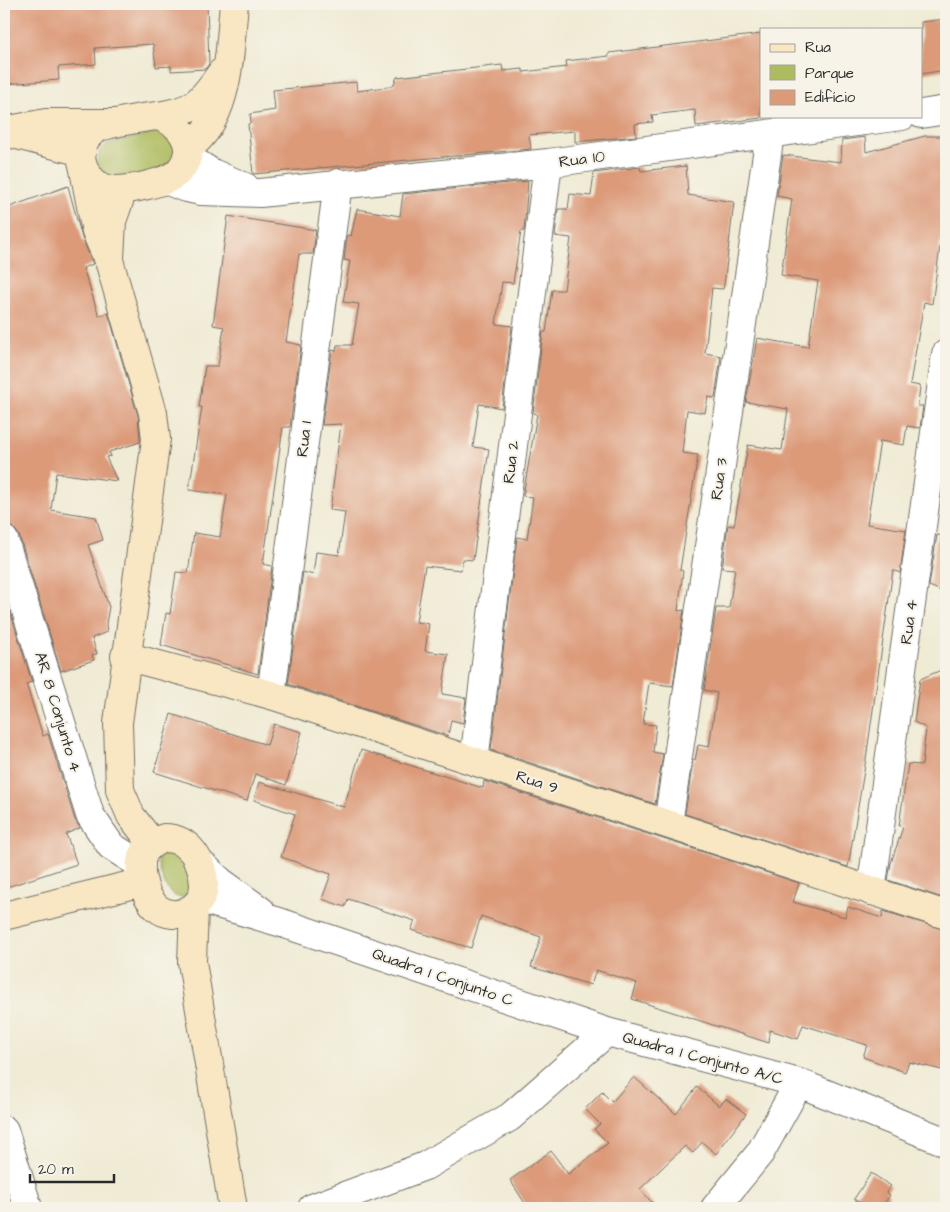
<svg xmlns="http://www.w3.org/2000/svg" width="950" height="1212" viewBox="0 0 950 1212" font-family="'Architects Daughter',sans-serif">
	<rect width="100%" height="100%" fill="#f7f3e8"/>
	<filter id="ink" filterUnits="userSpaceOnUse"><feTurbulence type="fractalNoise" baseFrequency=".02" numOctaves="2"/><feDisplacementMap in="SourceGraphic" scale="10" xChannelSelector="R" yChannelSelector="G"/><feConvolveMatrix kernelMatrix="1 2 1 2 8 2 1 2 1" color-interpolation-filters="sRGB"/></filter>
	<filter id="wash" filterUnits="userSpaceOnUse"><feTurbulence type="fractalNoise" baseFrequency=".0096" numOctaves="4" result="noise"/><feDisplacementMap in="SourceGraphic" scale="20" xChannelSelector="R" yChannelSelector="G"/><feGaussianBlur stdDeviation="1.12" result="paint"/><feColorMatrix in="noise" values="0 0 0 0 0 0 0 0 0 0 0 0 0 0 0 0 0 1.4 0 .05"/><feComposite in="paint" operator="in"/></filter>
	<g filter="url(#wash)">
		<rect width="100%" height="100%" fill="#f0ebd4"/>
		<path fill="#adbc5e" stroke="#6c7444" d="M 157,132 L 172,139 L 179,160 L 123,186 L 96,166 L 100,150 L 107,144 Z
			M 176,846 L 195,883 C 177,920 155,875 159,854 Z"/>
		<g id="blocks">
			<path fill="#dc9a79" d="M 4,4 L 207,4 L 209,64 L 205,69 L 171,71 L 171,66 L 156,67 L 153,44 L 95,48 L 96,64 L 58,67 L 59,80 L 4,84 Z
				M 946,19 L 946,70 L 921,74 L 921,22 Z
				M 761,34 L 761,118 L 696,126 L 695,110 L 652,115 L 653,122 L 635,124 L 636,136 L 575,142 L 575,131 L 529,135 L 531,149 L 253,174 L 248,124 L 251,123 L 250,114 L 275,110 L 273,90 L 356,82 L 357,91 L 393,86 L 397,77 L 502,65 L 503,71 L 523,69 L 523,72 L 567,67 L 566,61 L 609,56 L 609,53 Z
				M 925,136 L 946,136 L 946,204 L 932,304 L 924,302 L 910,384 L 920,386 L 918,406 L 923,406 L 920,428 L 907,426 L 904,445 L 880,441 L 867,524 L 906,530 L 900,573 L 893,570 L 866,759 L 848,867 L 685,814 L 693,760 L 695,760 L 698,745 L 709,747 L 717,693 L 704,690 L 716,608 L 729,608 L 735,569 L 722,568 L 728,525 L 734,526 L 748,445 L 782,450 L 788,409 L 746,402 L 757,338 L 808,347 L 818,281 L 781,275 L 792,199 L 777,196 L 783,155 L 841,162 L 842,140 L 865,137 L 866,152 Z
				M 686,166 L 688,195 L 734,202 L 724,285 L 723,289 L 712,288 L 705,353 L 721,356 L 715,398 L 708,397 L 705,413 L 687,410 L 682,453 L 698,455 L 680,570 L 683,571 L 678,611 L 684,610 L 673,686 L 649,683 L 643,724 L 656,725 L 653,752 L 663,754 L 655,804 L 491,750 L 517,537 L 527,539 L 533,497 L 523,496 L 537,414 L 533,413 L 543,332 L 546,332 L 552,290 L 564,290 L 571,238 L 555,236 L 558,209 L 568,209 L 570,194 L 591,196 L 594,173 L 640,167 L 641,171 Z
				M 528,181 L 524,231 L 521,231 L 513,283 L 502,282 L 496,324 L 512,326 L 502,408 L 479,404 L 473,447 L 489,449 L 473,560 L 463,559 L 461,570 L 425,566 L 416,622 L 429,624 L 425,651 L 448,654 L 442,694 L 466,698 L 463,723 L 451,720 L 448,736 L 288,684 L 303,572 L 313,575 L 316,552 L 339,555 L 345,512 L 330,510 L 341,424 L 322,425 L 332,350 L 336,351 L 337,345 L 352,345 L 359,304 L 343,302 L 350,261 L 344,260 L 347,235 L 351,236 L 357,209 L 400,216 L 403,194 Z
				M 68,186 L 82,238 L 93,264 L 83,268 L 99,316 L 108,312 L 138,416 L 140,439 L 140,442 L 109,452 L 111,456 L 106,457 L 117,481 L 56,473 L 51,510 L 96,517 L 103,540 L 88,545 L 109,607 L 106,624 L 107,632 L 92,638 L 97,654 L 92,655 L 94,660 L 61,671 L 19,535 L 14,528 L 4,525 L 4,209 Z
				M 228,216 L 316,230 L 313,254 L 299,254 L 286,342 L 301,345 L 290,427 L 283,427 L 263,564 L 272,566 L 258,674 L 161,645 L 166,613 L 170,614 L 176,572 L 188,573 L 194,533 L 220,537 L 227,495 L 189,490 L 202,407 L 199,407 L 205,366 L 218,366 L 224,327 L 213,325 Z
				M 937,535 L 946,536 L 946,593 L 929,586 Z
				M 4,592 L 32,682 L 26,684 L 43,736 L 48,734 L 75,820 L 80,828 L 66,834 L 77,864 L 4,888 Z
				M 946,668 L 946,899 L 888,880 L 891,863 L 903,827 L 899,826 L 908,764 L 922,765 L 926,728 L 914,722 L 920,679 Z
				M 171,714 L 267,745 L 274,724 L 302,732 L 286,785 L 255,774 L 247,801 L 154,772 Z
				M 361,750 L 483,788 L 484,781 L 799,883 L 793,902 L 845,917 L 848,907 L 882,918 L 883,911 L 946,930 L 946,1071 L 909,1062 L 905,1072 L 863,1057 L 867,1045 L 803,1025 L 798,1039 L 770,1030 L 769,1043 L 632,999 L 637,983 L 596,970 L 591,985 L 531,967 L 541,937 L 481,916 L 471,948 L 411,930 L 415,921 L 348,899 L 345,907 L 322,899 L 331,874 L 281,857 L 295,814 L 254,800 L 259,782 L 344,807 Z
				M 634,1077 L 676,1114 L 697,1087 L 719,1106 L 726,1099 L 746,1114 L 716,1154 L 702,1142 L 693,1153 L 685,1146 L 640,1189 L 657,1208 L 528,1208 L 510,1180 L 551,1151 L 568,1174 L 608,1143 L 594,1129 L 600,1124 L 585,1109 L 602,1092 L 612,1102 Z
				M 871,1173 L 891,1186 L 886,1192 L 890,1195 L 881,1208 L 867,1208 L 854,1199 Z"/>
		</g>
	</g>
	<g filter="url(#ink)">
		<use href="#blocks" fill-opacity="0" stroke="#706e66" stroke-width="1"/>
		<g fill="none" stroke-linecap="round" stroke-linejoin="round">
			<defs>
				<path id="street" d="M 921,114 L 946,110
					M 187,157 L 212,173 L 245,187
					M 166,180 L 183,187 L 201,191 L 260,193 L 548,163 L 902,116
					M 4,540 L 90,815 L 111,846 L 141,865
					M 271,695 L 338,183
					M 474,761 L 548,163
					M 668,824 L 770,134
					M 197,860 L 221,882 L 261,911
					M 871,891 L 946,354
					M 201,899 L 279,922 L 607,1032 L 799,1083 L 946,1142
					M 4,1130 L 28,1208
					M 312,1208 L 425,1166 L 510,1117 L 607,1032
					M 715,1208 L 760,1153 L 799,1083"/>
				<path id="secondary" d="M 158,116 C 184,124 200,151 177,173 C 166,183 129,190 115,190 C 83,189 67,145 98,128 C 110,123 145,117 158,116 Z
					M 158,116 C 196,110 200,102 222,72
					M 4,131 L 46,123 L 113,123
					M 13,134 L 82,152
					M 188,148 C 231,117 229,52 234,4
					M 84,170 L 96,232 L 110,264 L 153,413 L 156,439 L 118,723 L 120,790 L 131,816 L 152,843
					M 110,258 L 112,221 L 123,190
					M 125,656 L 271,695 L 946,915
					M 164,838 C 189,838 203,860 204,885 C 204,908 176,923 157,908 C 144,897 135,865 145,851 C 150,844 156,841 164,838 Z
					M 194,908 L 192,962 L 233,1208
					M 4,916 L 143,882"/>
			</defs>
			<use href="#street" stroke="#706e66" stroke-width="30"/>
			<use href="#secondary" stroke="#706e66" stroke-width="30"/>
			<use href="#street" stroke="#fff" stroke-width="28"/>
			<use href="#secondary" stroke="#f9e7c3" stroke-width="28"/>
		</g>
	</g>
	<g text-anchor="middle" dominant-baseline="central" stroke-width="4" stroke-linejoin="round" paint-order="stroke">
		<g font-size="16" fill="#2b2b2b" stroke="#f7f3e8">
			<text transform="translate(582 159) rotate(-8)">Rua 10</text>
			<text transform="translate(304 439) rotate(-83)">Rua 1</text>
			<text transform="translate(511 462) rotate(-83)">Rua 2</text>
			<text transform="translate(719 479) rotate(-82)">Rua 3</text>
			<text transform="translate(909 622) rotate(-82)">Rua 4</text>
			<text transform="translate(58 712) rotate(73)">AR 8 Conjunto 4</text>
			<text transform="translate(537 782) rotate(18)">Rua 9</text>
			<text transform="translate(443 977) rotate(19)">Quadra 1 Conjunto C</text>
			<text transform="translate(703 1058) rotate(15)">Quadra 1 Conjunto A/C</text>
		</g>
	</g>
	<rect width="950" height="1212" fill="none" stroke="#f7f3e8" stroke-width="20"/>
	<rect x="760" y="28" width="162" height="90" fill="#f7f3e8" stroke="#a5a39c"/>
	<rect x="770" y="44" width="25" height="8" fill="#f9e7c3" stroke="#a5a39c"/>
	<text x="805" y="52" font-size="15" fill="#2b2b2b">Rua</text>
	<rect x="770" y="65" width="25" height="15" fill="#adbc5e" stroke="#a5a39c"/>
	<text x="805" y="78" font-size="15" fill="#2b2b2b">Parque</text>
	<rect x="770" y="90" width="25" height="15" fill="#dc9a79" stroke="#a5a39c"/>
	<text x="805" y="102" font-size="15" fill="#2b2b2b">Edifício</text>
	<path d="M30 1174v8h84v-8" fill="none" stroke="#2b2b2b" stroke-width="2.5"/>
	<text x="38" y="1174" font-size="15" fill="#2b2b2b" stroke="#f7f3e8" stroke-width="4" paint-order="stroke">20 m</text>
</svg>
